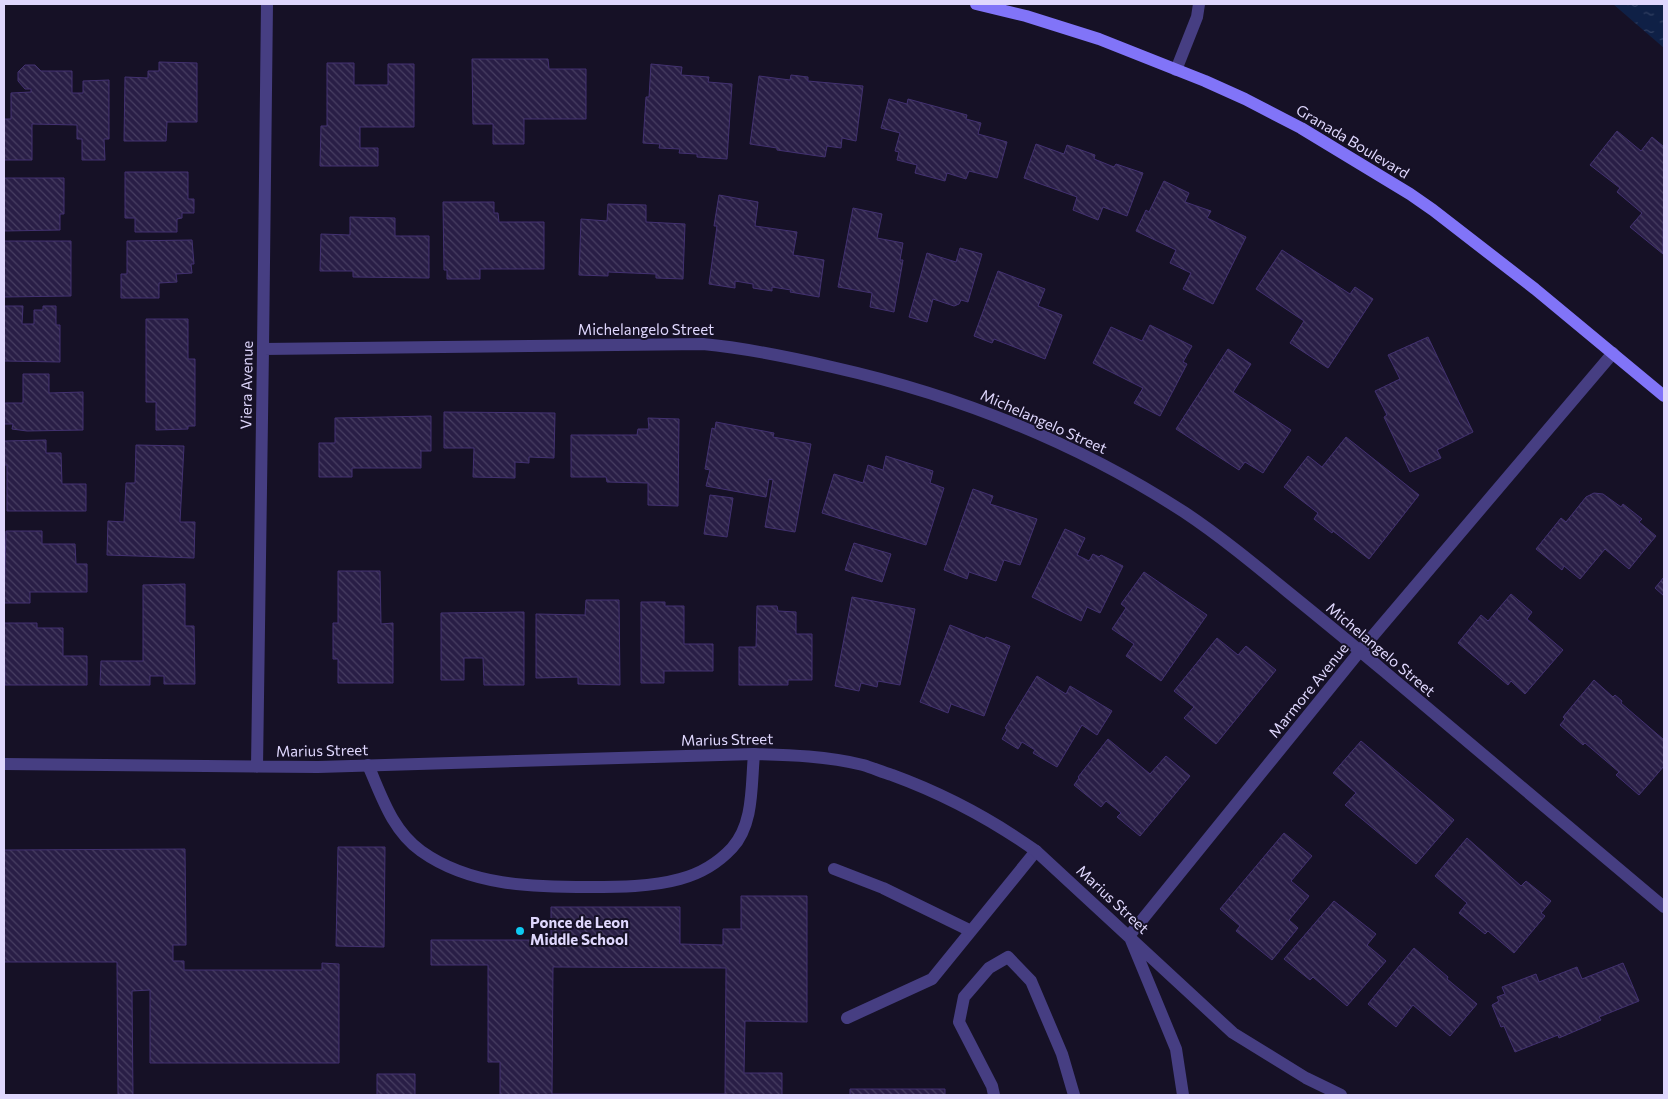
<svg xmlns="http://www.w3.org/2000/svg" width="1668" height="1099" viewBox="0 0 1668 1099" font-family="Commissioner,sans-serif">
	<defs>
		<pattern id="water-ripples" width="26" height="14" patternUnits="userSpaceOnUse" patternTransform="scale(1.25)"><rect width="26" height="14" fill="#0f2046"/><path d="M2 4q2-2 4 0t4 0M15 11q2-2 4 0t4 0" fill="none" stroke="#324062"/></pattern>
		<pattern id="building-back-hatch" width="6" height="6" patternUnits="userSpaceOnUse" patternTransform="scale(1.25)"><rect width="6" height="6" fill="#291e46"/><path d="M-1 5l2 2M0 0l6 6M5-1l2 2" fill="none" stroke="#483e62"/></pattern>
	</defs>
	<rect width="100%" height="100%" fill="#161126"/>
	<path fill="url(#water-ripples)" d="M 1613,4 L 1664,4 L 1664,48 Z"/>
	<path fill="url(#building-back-hatch)" stroke="#423170" fill-rule="evenodd" d="M 472,59 L 548,59 L 549,69 L 586,69 L 586,119 L 524,119 L 524,144 L 493,144 L 493,124 L 473,124 Z
		M 159,62 L 197,63 L 197,122 L 167,122 L 166,141 L 124,141 L 125,77 L 148,78 L 148,71 L 159,71 Z
		M 327,63 L 354,63 L 354,85 L 388,85 L 388,64 L 414,64 L 414,127 L 360,127 L 360,148 L 378,148 L 378,166 L 320,166 L 321,126 L 327,126 Z
		M 651,64 L 682,67 L 681,75 L 709,77 L 708,82 L 732,84 L 727,159 L 697,157 L 697,154 L 679,153 L 680,149 L 659,148 L 660,144 L 643,143 L 646,97 L 649,97 Z
		M 25,65 L 35,65 L 41,71 L 72,71 L 72,93 L 83,93 L 83,81 L 109,80 L 109,139 L 104,139 L 105,160 L 82,160 L 82,139 L 77,139 L 77,125 L 32,124 L 32,160 L 4,160 L 4,119 L 11,119 L 11,93 L 31,92 L 31,89 L 25,89 L 18,81 L 18,72 Z
		M 791,75 L 808,77 L 808,81 L 863,86 L 856,141 L 842,138 L 841,148 L 827,146 L 825,157 L 777,150 L 777,148 L 750,144 L 759,76 L 790,80 Z
		M 889,99 L 907,104 L 908,99 L 967,115 L 966,119 L 981,123 L 978,134 L 1007,142 L 997,178 L 969,171 L 966,179 L 947,173 L 945,181 L 915,173 L 917,165 L 897,160 L 899,152 L 895,151 L 900,133 L 881,128 Z
		M 1617,131 L 1641,151 L 1652,137 L 1664,147 L 1663,254 L 1630,227 L 1642,213 L 1617,192 L 1620,188 L 1590,165 Z
		M 1036,144 L 1064,154 L 1067,145 L 1095,155 L 1094,159 L 1114,167 L 1116,164 L 1143,173 L 1127,216 L 1103,207 L 1098,220 L 1073,210 L 1077,197 L 1024,178 Z
		M 125,172 L 188,172 L 188,199 L 194,199 L 194,213 L 182,213 L 182,218 L 177,219 L 177,232 L 135,232 L 135,218 L 125,218 Z
		M 4,178 L 64,178 L 64,214 L 60,214 L 60,230 L 4,231 Z
		M 1164,181 L 1189,193 L 1185,202 L 1211,211 L 1207,218 L 1246,237 L 1213,304 L 1183,289 L 1191,273 L 1170,263 L 1176,250 L 1136,231 L 1146,210 L 1149,212 Z
		M 719,195 L 758,202 L 755,226 L 797,232 L 793,255 L 824,260 L 819,297 L 790,292 L 791,290 L 772,287 L 772,291 L 753,288 L 753,284 L 735,281 L 735,288 L 709,284 L 717,226 L 714,226 Z
		M 443,202 L 494,202 L 494,213 L 498,213 L 499,222 L 544,222 L 544,269 L 480,269 L 480,279 L 447,279 L 447,270 L 444,270 Z
		M 608,204 L 646,205 L 646,222 L 685,224 L 683,279 L 656,278 L 656,274 L 608,272 L 608,276 L 579,275 L 581,219 L 607,221 Z
		M 853,208 L 882,214 L 877,238 L 903,243 L 900,260 L 903,260 L 894,312 L 870,307 L 872,293 L 838,287 Z
		M 350,217 L 395,218 L 395,236 L 429,236 L 429,278 L 353,277 L 353,271 L 320,271 L 321,234 L 350,235 Z
		M 192,240 L 194,264 L 191,264 L 192,273 L 176,274 L 177,282 L 159,283 L 159,298 L 121,298 L 121,274 L 127,274 L 127,241 Z
		M 4,241 L 71,241 L 71,296 L 4,297 Z
		M 960,248 L 982,254 L 968,302 L 961,300 L 959,304 L 954,306 L 933,299 L 927,322 L 909,317 L 927,253 L 956,262 Z
		M 1282,250 L 1350,294 L 1355,287 L 1373,299 L 1328,368 L 1290,343 L 1304,321 L 1256,289 Z
		M 998,271 L 1045,289 L 1038,306 L 1062,315 L 1045,359 L 994,339 L 992,343 L 974,336 Z
		M 4,306 L 23,306 L 22,324 L 34,324 L 34,310 L 43,310 L 43,306 L 56,306 L 56,325 L 60,325 L 60,362 L 4,361 Z
		M 146,319 L 188,319 L 188,359 L 195,359 L 195,426 L 188,426 L 188,429 L 156,430 L 156,402 L 146,402 Z
		M 1150,325 L 1192,346 L 1183,362 L 1187,364 L 1160,416 L 1134,403 L 1143,388 L 1093,363 L 1111,327 L 1142,341 Z
		M 1428,337 L 1473,432 L 1437,450 L 1441,458 L 1410,472 L 1384,417 L 1387,415 L 1375,391 L 1400,379 L 1388,355 Z
		M 1228,349 L 1251,364 L 1233,392 L 1291,430 L 1263,473 L 1245,462 L 1239,470 L 1176,429 Z
		M 23,374 L 49,374 L 49,393 L 83,392 L 83,430 L 27,431 L 12,429 L 13,424 L 4,424 L 4,403 L 23,403 Z
		M 444,412 L 555,413 L 554,458 L 529,457 L 529,463 L 515,462 L 515,478 L 473,477 L 474,448 L 444,448 Z
		M 431,416 L 431,451 L 421,451 L 421,468 L 352,468 L 352,477 L 319,477 L 319,443 L 335,443 L 335,418 Z
		M 648,418 L 679,419 L 678,506 L 648,505 L 648,483 L 607,482 L 606,477 L 571,477 L 571,435 L 637,435 L 638,429 L 649,429 Z
		M 716,422 L 774,433 L 773,437 L 811,444 L 795,532 L 765,527 L 773,480 L 769,479 L 766,497 L 706,486 L 710,470 L 705,469 L 712,428 L 715,429 Z
		M 1346,437 L 1419,495 L 1369,559 L 1333,531 L 1332,533 L 1314,519 L 1318,513 L 1284,487 L 1308,456 L 1322,467 Z
		M 46,440 L 46,453 L 61,453 L 62,484 L 86,484 L 86,511 L 7,511 L 7,465 L 4,465 L 4,441 Z
		M 136,445 L 184,446 L 180,522 L 195,522 L 194,558 L 107,555 L 108,521 L 124,522 L 126,483 L 135,483 Z
		M 886,456 L 933,471 L 930,483 L 944,488 L 926,545 L 822,513 L 834,474 L 863,483 L 868,465 L 883,470 Z
		M 973,489 L 993,496 L 990,504 L 1037,519 L 1020,565 L 1004,560 L 996,581 L 969,572 L 967,579 L 944,570 Z
		M 1594,493 L 1603,494 L 1621,507 L 1623,504 L 1642,519 L 1639,522 L 1656,536 L 1629,569 L 1605,549 L 1580,579 L 1564,566 L 1562,570 L 1536,549 L 1561,518 L 1566,522 L 1586,497 Z
		M 710,495 L 733,498 L 727,537 L 704,534 Z
		M 1065,529 L 1085,538 L 1077,555 L 1089,561 L 1093,554 L 1099,557 L 1101,555 L 1123,566 L 1100,613 L 1087,607 L 1081,621 L 1032,597 Z
		M 6,531 L 42,531 L 42,544 L 75,544 L 76,564 L 87,564 L 87,592 L 30,592 L 30,603 L 4,603 Z
		M 854,543 L 891,554 L 882,582 L 845,570 Z
		M 338,571 L 380,571 L 381,624 L 393,623 L 393,683 L 338,683 L 338,659 L 333,659 L 333,623 L 338,623 Z
		M 1144,572 L 1207,615 L 1161,681 L 1126,656 L 1134,644 L 1112,629 L 1126,608 L 1121,604 Z
		M 1664,577 L 1664,596 L 1655,588 Z
		M 185,584 L 185,626 L 194,626 L 195,684 L 164,684 L 164,676 L 150,676 L 150,685 L 100,685 L 101,661 L 143,661 L 143,585 Z
		M 1511,594 L 1532,612 L 1527,619 L 1563,650 L 1525,694 L 1511,681 L 1508,685 L 1458,643 L 1481,615 L 1488,621 Z
		M 852,597 L 915,609 L 900,685 L 878,681 L 877,687 L 861,683 L 859,691 L 835,686 Z
		M 586,600 L 619,600 L 620,685 L 578,684 L 578,677 L 536,678 L 536,614 L 585,615 Z
		M 641,602 L 665,602 L 665,606 L 684,606 L 684,644 L 713,644 L 713,671 L 664,671 L 664,683 L 641,683 Z
		M 757,606 L 777,606 L 778,611 L 796,612 L 796,634 L 812,634 L 812,680 L 788,680 L 788,685 L 739,685 L 739,647 L 756,647 Z
		M 524,612 L 524,685 L 484,685 L 483,658 L 464,658 L 464,680 L 441,680 L 441,613 Z
		M 4,623 L 37,623 L 37,628 L 63,628 L 63,656 L 87,656 L 87,685 L 5,685 Z
		M 950,625 L 985,639 L 986,637 L 1010,646 L 984,716 L 951,704 L 948,713 L 920,702 Z
		M 1217,638 L 1238,655 L 1246,646 L 1276,670 L 1216,744 L 1184,718 L 1194,707 L 1174,691 Z
		M 1037,676 L 1066,694 L 1070,686 L 1112,711 L 1097,735 L 1082,725 L 1057,767 L 1033,753 L 1035,750 L 1022,742 L 1018,749 L 1002,739 L 1007,730 L 1005,728 Z
		M 1594,680 L 1613,697 L 1615,695 L 1622,701 L 1621,703 L 1664,740 L 1664,766 L 1639,795 L 1616,775 L 1619,772 L 1585,743 L 1583,745 L 1560,725 L 1565,719 L 1563,717 Z
		M 1108,739 L 1150,774 L 1166,756 L 1190,776 L 1140,836 L 1117,817 L 1121,813 L 1106,801 L 1101,807 L 1074,785 L 1079,778 L 1078,777 Z
		M 1361,741 L 1454,820 L 1416,864 L 1345,805 L 1356,793 L 1333,773 Z
		M 1284,833 L 1312,856 L 1291,881 L 1309,896 L 1289,920 L 1298,928 L 1272,960 L 1236,931 L 1240,926 L 1220,909 Z
		M 1467,838 L 1521,886 L 1526,881 L 1551,901 L 1541,913 L 1545,916 L 1514,953 L 1488,931 L 1485,934 L 1459,913 L 1467,903 L 1435,876 Z
		M 338,847 L 385,847 L 384,947 L 336,946 Z
		M 185,849 L 186,945 L 173,945 L 173,961 L 184,961 L 184,970 L 322,970 L 322,963 L 339,964 L 339,1063 L 150,1063 L 150,990 L 132,991 L 133,1095 L 118,1095 L 117,962 L 4,962 L 4,850 Z
		M 741,896 L 807,896 L 807,1022 L 745,1021 L 744,1073 L 782,1073 L 782,1095 L 500,1095 L 500,1062 L 488,1062 L 488,965 L 431,965 L 431,940 L 551,940 L 551,907 L 680,907 L 680,944 L 723,945 L 723,929 L 741,929 ZM 553,967 L 726,968 L 725,1094 L 552,1094 Z
		M 1334,901 L 1376,934 L 1367,945 L 1386,961 L 1347,1006 L 1313,977 L 1310,980 L 1284,959 Z
		M 1414,948 L 1448,977 L 1447,979 L 1477,1004 L 1450,1036 L 1413,1005 L 1396,1027 L 1368,1004 Z
		M 1623,963 L 1639,1001 L 1599,1017 L 1601,1020 L 1559,1038 L 1558,1035 L 1515,1052 L 1504,1026 L 1501,1027 L 1492,1005 L 1499,1001 L 1497,997 L 1505,994 L 1502,987 L 1536,974 L 1539,982 L 1577,967 L 1582,979 Z
		M 377,1074 L 415,1074 L 415,1095 L 377,1095 Z
		M 850,1089 L 945,1089 L 945,1095 L 850,1095 Z"/>
	<g fill="none" stroke-linecap="round" stroke-linejoin="round">
		<path stroke="#463e82" stroke-width="12" d="M 368,765 C 382,797 392,830 421,851 C 470,886 532,887 589,887 C 619,887 651,887 680,879 C 699,874 718,863 732,848 C 754,824 751,786 754,754
			M 834,869 L 883,888 L 971,931
			M 847,1018 L 932,979 L 1036,851
			M 994,1095 L 992,1086 L 959,1022 L 964,997 L 989,968 L 1008,957 L 1031,981 L 1062,1054 L 1074,1095"/>
		<path stroke="#463e82" stroke-width="12" d="M 1176,70 L 1197,17 L 1199,4
			M 263,349 L 703,344 C 747,348 789,357 832,367 C 957,395 1076,442 1184,512 C 1220,536 1254,564 1288,592 C 1320,618 1353,645 1385,672 C 1478,751 1571,829 1664,907
			M 4,764 L 318,767 L 754,754 C 790,755 827,756 863,765 C 873,768 882,772 892,775 C 944,794 991,819 1036,851 L 1233,1033 L 1306,1078 L 1341,1095
			M 257,767 L 263,349 L 267,4
			M 1129,936 L 1360,651 L 1613,353
			M 1131,940 L 1176,1049 L 1183,1095"/>
		<path stroke="#8174f8" stroke-width="12" d="M 976,4 L 1026,16 L 1099,39 L 1205,81 L 1245,99 L 1301,128 L 1410,194 L 1433,210 L 1535,289 L 1664,396"/>
	</g>
	<circle fill="#0ecaf2" stroke="#161126" stroke-width="2" cx="520" cy="931" r="5"/>
	<g text-anchor="middle" dominant-baseline="central" stroke-width="4" stroke-linejoin="round" paint-order="stroke">
		<g font-size="15" fill="#dfd7fd" stroke="#161126">
			<text transform="translate(1353 141) rotate(31)">Granada Boulevard</text>
			<text x="646" y="329">Michelangelo Street</text>
			<text transform="translate(246 385) rotate(-89)">Viera Avenue</text>
			<text transform="translate(1044 421) rotate(24)">Michelangelo Street</text>
			<text transform="translate(1381 649) rotate(40)">Michelangelo Street</text>
			<text transform="translate(1308 690) rotate(-51)">Marmore Avenue</text>
			<text transform="translate(727 739) rotate(-1)">Marius Street</text>
			<text transform="translate(322 750) rotate(-1)">Marius Street</text>
			<text transform="translate(1113 899) rotate(43)">Marius Street</text>
		</g>
		<g font-size="15" font-weight="bold" fill="#dfd7fd" stroke="#161126" text-anchor="start">
			<text x="530" y="922">Ponce de Leon<tspan x="530" dy="17">Middle School</tspan></text>
		</g>
	</g>
	<rect width="1668" height="1099" fill="none" stroke="#dfd7fd" stroke-width="10"/>
</svg>
